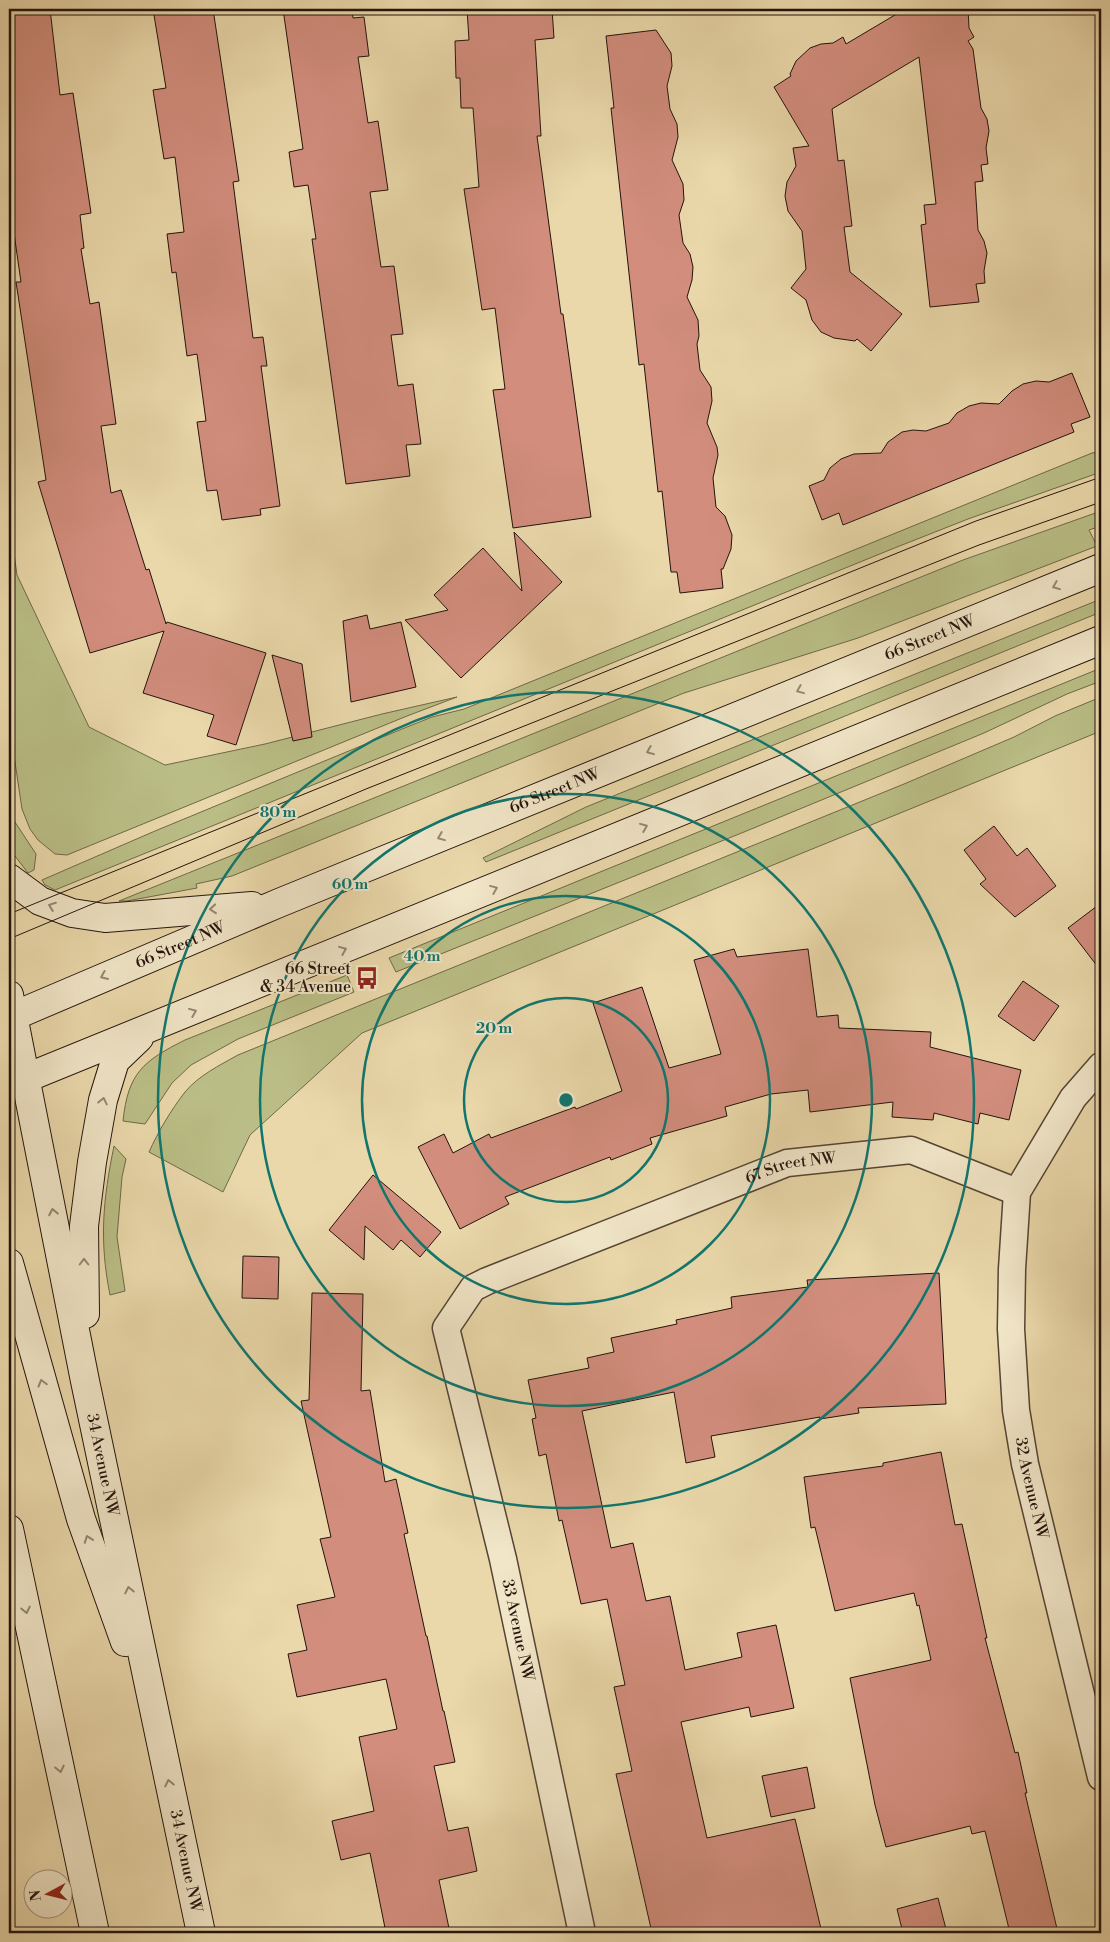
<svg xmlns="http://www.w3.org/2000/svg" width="1110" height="1942" viewBox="0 0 1110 1942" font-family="'Libre Bodoni',serif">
	<rect width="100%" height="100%" fill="#ead8aa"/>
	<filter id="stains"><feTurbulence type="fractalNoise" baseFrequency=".004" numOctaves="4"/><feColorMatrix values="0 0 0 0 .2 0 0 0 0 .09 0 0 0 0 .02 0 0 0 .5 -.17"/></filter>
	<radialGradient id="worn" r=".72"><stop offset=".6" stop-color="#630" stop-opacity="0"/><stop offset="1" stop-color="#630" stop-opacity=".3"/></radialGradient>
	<path fill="#babe86" stroke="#6e6849" d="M 1101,452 L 1101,472 L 968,519 L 892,549 L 55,890 L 45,885 L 42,880 L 155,831 L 402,729 L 432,717 L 464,709 L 1092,453 Z
		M 1101,511 L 1101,526 L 1089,530 L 1097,546 L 858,638 L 684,693 L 232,876 L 196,884 L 197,888 L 127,901 L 119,901 L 963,560 Z
		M 9,518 L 17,575 L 89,727 L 165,765 L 265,744 L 382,714 L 457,697 L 407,716 L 67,855 L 55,854 L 38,840 L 30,829 L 22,809 L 9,722 Z
		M 1101,599 L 1101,612 L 486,862 L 483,858 L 586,807 Z
		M 1101,668 L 1101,681 L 1067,694 L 984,733 L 744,832 L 396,972 L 389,958 Z
		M 1101,697 L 1101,731 L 362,1033 L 250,1135 L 223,1192 L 149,1152 C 158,1132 171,1110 185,1092 C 198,1076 220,1065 238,1055 L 904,784 L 1014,737 L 1055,716 Z
		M 9,813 L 36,854 L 34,870 L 28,873 L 9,848 Z
		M 347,975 L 354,992 L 238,1039 L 191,1065 L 172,1083 L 145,1124 L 123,1121 C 128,1073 143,1061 185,1040 Z
		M 114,1146 L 126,1159 L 122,1177 L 117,1237 L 125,1291 L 110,1295 C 99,1240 103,1200 114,1146 Z"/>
	<path fill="#d28d7d" stroke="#23130c" d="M 9,9 L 50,9 L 60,95 L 73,93 L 91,213 L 80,215 L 84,248 L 81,249 L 90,304 L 99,302 L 116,424 L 101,426 L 111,493 L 121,490 L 146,570 L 149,569 L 166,624 L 167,622 L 266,653 L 236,745 L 207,736 L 214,715 L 143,693 L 164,631 L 90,653 L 38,482 L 46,480 L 16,282 L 21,282 L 9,198 Z
		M 153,9 L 213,9 L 239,181 L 233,182 L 253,338 L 263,337 L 267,366 L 261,366 L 280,506 L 260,509 L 261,515 L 222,520 L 217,490 L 207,491 L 197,422 L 206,421 L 197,354 L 187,356 L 176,272 L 172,273 L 167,234 L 184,232 L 175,157 L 164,159 L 153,90 L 166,88 Z
		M 283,9 L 352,9 L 353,18 L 364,17 L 369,56 L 358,57 L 368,123 L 378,121 L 388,190 L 370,192 L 381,267 L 394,266 L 403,334 L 391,335 L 398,386 L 413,384 L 421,444 L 406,445 L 410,476 L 346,484 L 312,239 L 316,239 L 308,185 L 294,187 L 289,152 L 303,149 Z
		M 467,9 L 552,9 L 554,38 L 535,40 L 541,136 L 537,136 L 561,314 L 563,314 L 591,517 L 513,528 L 493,390 L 505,389 L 495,308 L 482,310 L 464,189 L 479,187 L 473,108 L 461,108 L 460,78 L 456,78 L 455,41 L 469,40 Z
		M 905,9 L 968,9 L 969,28 L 974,37 L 968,41 L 973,49 L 981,108 L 987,119 L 989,131 L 986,148 L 988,164 L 981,165 L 983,181 L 975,182 L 978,230 L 984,241 L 987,253 L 984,271 L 985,283 L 976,284 L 979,302 L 930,307 L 921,225 L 926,224 L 924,205 L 936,204 L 919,57 L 832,109 L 838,161 L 844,160 L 852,226 L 844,227 L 850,272 L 902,314 L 871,351 L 857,339 L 855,341 L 834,338 L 821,332 L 812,320 L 806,300 L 791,288 L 806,269 L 802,231 L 788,211 L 785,196 L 787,182 L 796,166 L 793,148 L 809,146 L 774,87 L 791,76 L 790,74 L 796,61 L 810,48 L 821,44 L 833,43 L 843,37 L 846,44 Z
		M 656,30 L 671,53 L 672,66 L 667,86 L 670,109 L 677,124 L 678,137 L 672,160 L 683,184 L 684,200 L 679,215 L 683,243 L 690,254 L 693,267 L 692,280 L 687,297 L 698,320 L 699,336 L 697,344 L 700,370 L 711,387 L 712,401 L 707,423 L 717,447 L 718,455 L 713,478 L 716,507 L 725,516 L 732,535 L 731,549 L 723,569 L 721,569 L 723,588 L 680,593 L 677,572 L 671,572 L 662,491 L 658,492 L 644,364 L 639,365 L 611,108 L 614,108 L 606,36 Z
		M 1072,373 L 1090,417 L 1071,424 L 1074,432 L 843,525 L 839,513 L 822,520 L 809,486 L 824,480 L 830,468 L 841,459 L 854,454 L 881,453 L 888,442 L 902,432 L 913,430 L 926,431 L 949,423 L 957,413 L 969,406 L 981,403 L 999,404 L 1012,391 L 1023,384 L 1036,381 L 1049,382 Z
		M 514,532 L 562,582 L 461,678 L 405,620 L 448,610 L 434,595 L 483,548 L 522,591 Z
		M 367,615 L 370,629 L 401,622 L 416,687 L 351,702 L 343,621 Z
		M 272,655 L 302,664 L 312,737 L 293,741 Z
		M 994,826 L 1017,856 L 1027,848 L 1056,886 L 1015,917 L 980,884 L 986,879 L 964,850 Z
		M 1101,903 L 1101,971 L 1068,928 Z
		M 734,949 L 737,957 L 808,949 L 817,1017 L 838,1015 L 839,1028 L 931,1032 L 930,1047 L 1021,1070 L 1009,1120 L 980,1113 L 978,1124 L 934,1113 L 933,1120 L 892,1117 L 893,1102 L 810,1112 L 808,1090 L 771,1094 L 725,1107 L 727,1116 L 650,1138 L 652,1144 L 611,1160 L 610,1157 L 505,1197 L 509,1204 L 460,1229 L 418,1147 L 444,1134 L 453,1153 L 489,1134 L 491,1138 L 575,1107 L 576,1109 L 622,1091 L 593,1003 L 642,987 L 669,1068 L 721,1054 L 694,960 Z
		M 1023,981 L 1059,1006 L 1034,1041 L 998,1016 Z
		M 373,1175 L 441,1232 L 420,1257 L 401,1240 L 393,1250 L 365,1226 L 364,1260 L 329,1230 Z
		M 243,1256 L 279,1257 L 278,1299 L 242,1298 Z
		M 939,1273 L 946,1404 L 858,1408 L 859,1413 L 820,1419 L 820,1417 L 711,1436 L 715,1457 L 686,1463 L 674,1392 L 582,1411 L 611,1548 L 633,1543 L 646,1601 L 670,1596 L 685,1670 L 742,1657 L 737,1633 L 776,1625 L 794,1708 L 751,1717 L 749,1707 L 681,1722 L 707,1838 L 795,1819 L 822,1933 L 652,1933 L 616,1774 L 632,1771 L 614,1687 L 625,1685 L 607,1599 L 581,1604 L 562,1520 L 559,1521 L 546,1454 L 539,1456 L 532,1419 L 536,1418 L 528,1380 L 589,1368 L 587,1358 L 614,1352 L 611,1338 L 677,1324 L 676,1320 L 732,1308 L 731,1297 L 808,1287 L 807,1280 Z
		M 312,1293 L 363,1294 L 361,1391 L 370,1390 L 385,1482 L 396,1479 L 408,1533 L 404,1534 L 426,1636 L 427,1636 L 443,1711 L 444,1711 L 455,1762 L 434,1766 L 448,1831 L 468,1827 L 477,1871 L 439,1880 L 450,1933 L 386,1933 L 370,1853 L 341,1860 L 332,1821 L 374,1811 L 359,1737 L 397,1729 L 386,1679 L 297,1697 L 288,1654 L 307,1650 L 297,1605 L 335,1597 L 320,1539 L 331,1537 L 301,1401 L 309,1400 Z
		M 941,1452 L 955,1525 L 962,1524 L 987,1638 L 985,1638 L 1015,1753 L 1018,1752 L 1027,1793 L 1025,1793 L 1058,1933 L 1010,1933 L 985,1831 L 972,1834 L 970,1826 L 886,1847 L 875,1805 L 850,1678 L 931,1660 L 919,1605 L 917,1606 L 914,1593 L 835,1611 L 815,1527 L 811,1528 L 804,1477 L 883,1466 L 883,1463 Z
		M 807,1767 L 815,1808 L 771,1817 L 762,1776 Z
		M 938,1898 L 947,1933 L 903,1933 L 897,1909 Z"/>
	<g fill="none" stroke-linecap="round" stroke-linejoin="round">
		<defs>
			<g id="street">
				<path id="s1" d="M 1101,1066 L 1073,1098 L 1017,1192 L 1012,1269 L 1011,1329 L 1016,1410 L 1025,1464 L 1101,1777"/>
				<path id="s2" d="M 582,1933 L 503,1559 L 446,1328 L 473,1288 L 487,1281 L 787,1163 L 911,1150 L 1017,1192"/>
			</g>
			<g id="secondary">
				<path d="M 9,878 L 40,901 L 72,913 L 105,918 L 252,906"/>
				<path id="s3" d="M 9,995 L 85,1381 L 201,1933"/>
				<path id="s4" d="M 9,1018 L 279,903 L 1101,568"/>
				<path d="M 9,1085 L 1101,640"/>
				<path d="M 9,1263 L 81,1519 L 125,1642"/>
				<path d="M 85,1314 L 84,1226 L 92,1162 L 103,1100 L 115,1061 L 139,1038"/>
				<path d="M 9,1529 L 95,1933"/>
			</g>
		</defs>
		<use href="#street" stroke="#554434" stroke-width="29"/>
		<use href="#secondary" stroke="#23130c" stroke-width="30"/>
		<use href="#street" stroke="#f1e6c8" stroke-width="26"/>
		<use href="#secondary" stroke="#f1e6c8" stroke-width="28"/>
		<path stroke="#23130c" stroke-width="1" d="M 9,914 L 976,521 L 1101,477
			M 9,939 L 366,789 L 979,545 L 1101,502"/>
	</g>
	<defs><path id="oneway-chevron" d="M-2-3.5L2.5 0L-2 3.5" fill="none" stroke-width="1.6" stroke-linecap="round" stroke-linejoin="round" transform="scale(1.25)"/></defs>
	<g stroke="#948773">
		<use href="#oneway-chevron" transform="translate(1056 586) rotate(158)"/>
		<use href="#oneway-chevron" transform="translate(800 690) rotate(158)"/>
		<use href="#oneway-chevron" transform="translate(650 751) rotate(158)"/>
		<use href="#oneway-chevron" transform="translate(644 827) rotate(-22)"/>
		<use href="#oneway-chevron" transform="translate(441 837) rotate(158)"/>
		<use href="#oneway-chevron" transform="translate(494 889) rotate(-22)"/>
		<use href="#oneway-chevron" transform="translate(52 906) rotate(-159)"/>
		<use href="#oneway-chevron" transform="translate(213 909) rotate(175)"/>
		<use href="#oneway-chevron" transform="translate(343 950) rotate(-22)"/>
		<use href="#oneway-chevron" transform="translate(104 976) rotate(157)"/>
		<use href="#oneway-chevron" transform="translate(193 1012) rotate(-22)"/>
		<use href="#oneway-chevron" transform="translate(103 1101) rotate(-78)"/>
		<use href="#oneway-chevron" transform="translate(53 1212) rotate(-101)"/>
		<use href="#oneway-chevron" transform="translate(84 1262) rotate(-90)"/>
		<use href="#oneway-chevron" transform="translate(42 1383) rotate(-106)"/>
		<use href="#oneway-chevron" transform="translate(88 1539) rotate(-110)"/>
		<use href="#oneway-chevron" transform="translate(129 1590) rotate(-102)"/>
		<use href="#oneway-chevron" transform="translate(26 1610) rotate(78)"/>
		<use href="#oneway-chevron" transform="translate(60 1769) rotate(78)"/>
		<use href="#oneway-chevron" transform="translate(169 1783) rotate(-102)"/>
	</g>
	<g fill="none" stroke="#0f766e" stroke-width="2.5">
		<circle cx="566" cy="1100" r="102"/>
		<circle cx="566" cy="1100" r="204"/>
		<circle cx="566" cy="1100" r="306"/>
		<circle cx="566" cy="1100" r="408"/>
	</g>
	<defs>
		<symbol id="bus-bare" viewBox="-9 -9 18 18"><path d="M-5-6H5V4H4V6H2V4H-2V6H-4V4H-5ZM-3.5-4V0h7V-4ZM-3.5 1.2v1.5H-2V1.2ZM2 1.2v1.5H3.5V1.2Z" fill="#8f2418" stroke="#f1e6c8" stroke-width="2.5" paint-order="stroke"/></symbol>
	</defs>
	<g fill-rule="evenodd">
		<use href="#bus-bare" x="351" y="962" width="32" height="32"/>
	</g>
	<g text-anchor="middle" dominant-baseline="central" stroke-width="4" stroke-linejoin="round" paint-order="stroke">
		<g font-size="16" fill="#23130c" stroke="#f1e6c8">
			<text stroke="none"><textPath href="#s4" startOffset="996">66 Street NW</textPath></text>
			<text stroke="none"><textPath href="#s4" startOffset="591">66 Street NW</textPath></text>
			<text stroke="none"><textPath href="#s4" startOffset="186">66 Street NW</textPath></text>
			<text stroke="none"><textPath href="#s2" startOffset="1009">67 Street NW</textPath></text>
			<text stroke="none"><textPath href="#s3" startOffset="479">34 Avenue NW</textPath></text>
			<text stroke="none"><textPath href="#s1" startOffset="450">32 Avenue NW</textPath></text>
			<text transform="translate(518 1630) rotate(78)">33 Avenue NW</text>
			<text stroke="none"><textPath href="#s3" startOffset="884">34 Avenue NW</textPath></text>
		</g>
		<g font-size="16" fill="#23130c" stroke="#f1e6c8" text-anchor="end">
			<text x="351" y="969">66 Street<tspan x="351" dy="18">&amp; 34 Avenue</tspan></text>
		</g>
	</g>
	<circle cx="566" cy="1100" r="8" fill="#0f766e" stroke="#f1e6c8" stroke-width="2.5"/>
	<g font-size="15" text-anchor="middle" font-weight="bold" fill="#0f766e" stroke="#f1e6c8" stroke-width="4" stroke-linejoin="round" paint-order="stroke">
		<text x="278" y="817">80 m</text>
		<text x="350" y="889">60 m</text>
		<text x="422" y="961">40 m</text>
		<text x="494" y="1033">20 m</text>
	</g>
	<rect width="1110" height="1942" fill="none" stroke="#ead8aa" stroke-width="30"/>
	<rect x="10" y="10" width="1090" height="1922" fill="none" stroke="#23130c" stroke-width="2.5"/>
	<rect x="15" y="15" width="1080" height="1912" fill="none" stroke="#23130c"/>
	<g transform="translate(48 1894) rotate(263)"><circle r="24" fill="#f1e6c8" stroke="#9f927d"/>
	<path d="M0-4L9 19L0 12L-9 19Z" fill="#8f2418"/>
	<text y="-8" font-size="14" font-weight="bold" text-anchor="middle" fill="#23130c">N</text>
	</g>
	<rect width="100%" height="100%" filter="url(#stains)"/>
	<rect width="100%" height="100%" fill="url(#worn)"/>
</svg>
